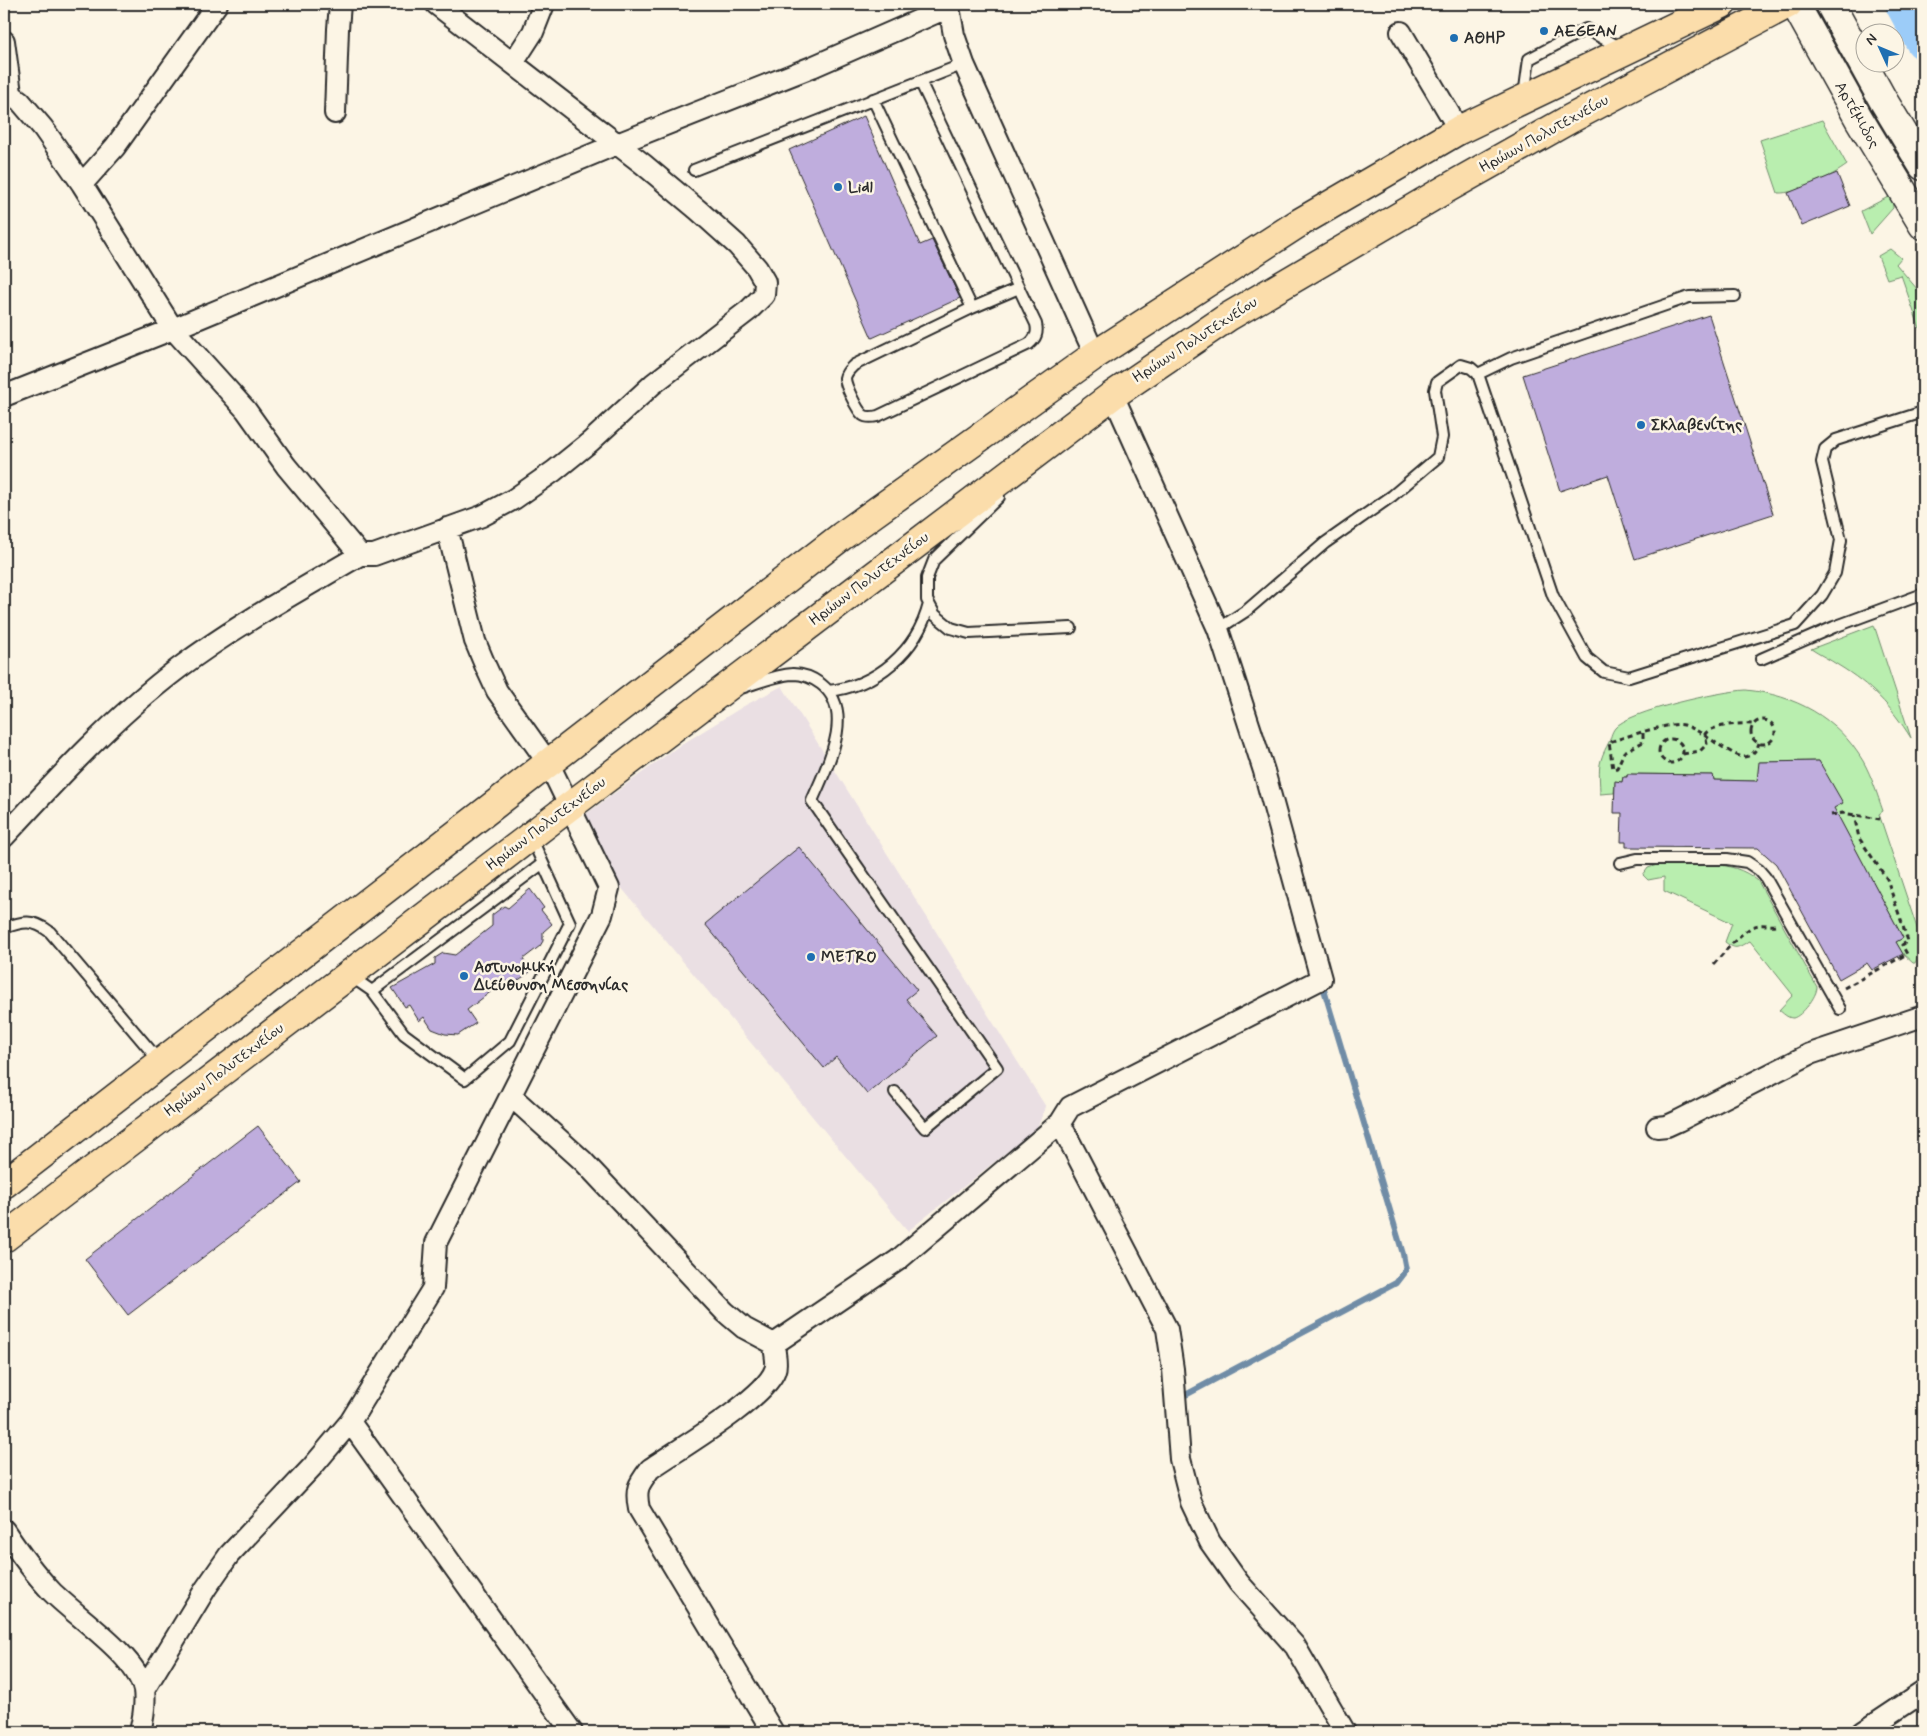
<svg xmlns="http://www.w3.org/2000/svg" width="1927" height="1736" viewBox="0 0 1927 1736" font-family="Mynerve,sans-serif">
	<rect width="100%" height="100%" fill="#fcf5e5"/>
	<filter id="ink" filterUnits="userSpaceOnUse"><feTurbulence type="fractalNoise" baseFrequency=".02" numOctaves="2"/><feDisplacementMap in="SourceGraphic" scale="10" xChannelSelector="R" yChannelSelector="G"/><feConvolveMatrix kernelMatrix="1 2 1 2 8 2 1 2 1" color-interpolation-filters="sRGB"/></filter>
	<g filter="url(#ink)">
		<path fill="#eadfe3" d="M 782,686 L 1046,1107 L 1037,1128 L 908,1231 L 615,880 L 582,817 L 676,748 L 744,706 Z"/>
		<path fill="#b9eeaf" stroke="#728c6d" d="M 1822,120 L 1847,165 C 1831,177 1797,194 1778,193 L 1760,140 Z
			M 1892,195 L 1893,208 L 1870,234 L 1861,211 Z
			M 1890,249 L 1901,258 L 1896,264 L 1923,296 L 1923,338 L 1901,275 L 1887,279 L 1878,256 Z
			M 1874,625 L 1911,738 C 1891,706 1871,685 1838,665 C 1829,659 1820,655 1811,649 Z
			M 1746,690 C 1795,695 1837,717 1863,761 C 1872,777 1877,794 1883,811 L 1879,814 L 1923,946 L 1915,963 L 1913,963 L 1903,954 L 1896,942 L 1903,938 L 1840,820 L 1835,822 L 1819,761 L 1760,762 L 1757,781 L 1714,780 L 1713,775 L 1627,774 L 1627,777 L 1623,777 L 1622,782 L 1615,782 L 1614,793 L 1600,794 C 1600,783 1598,770 1601,760 C 1603,753 1606,748 1609,742 C 1611,738 1611,733 1615,728 C 1628,711 1722,691 1746,690 Z
			M 1657,865 C 1690,865 1731,857 1758,881 L 1817,987 C 1817,996 1802,1016 1793,1018 C 1787,1018 1783,1013 1779,1010 L 1793,995 L 1750,941 C 1737,947 1737,951 1725,942 L 1732,923 L 1664,891 L 1664,877 L 1648,880 L 1643,875 L 1648,868 Z"/>
		<g fill="none" stroke-linecap="round" stroke-linejoin="round">
			<path stroke="#6f8ca6" stroke-width="6" d="M 1178,1399 L 1396,1283 L 1406,1270 L 1403,1254 L 1322,983"/>
			<path stroke="#9cccf8" stroke-width="36" d="M 1903,4 L 1923,41"/>
		</g>
		<path fill="#bfaddd" stroke="#2b2b2b" d="M 864,116 L 920,245 L 932,240 L 960,298 L 872,338 L 789,150 Z
			M 1837,173 L 1850,206 L 1802,226 L 1788,193 Z
			M 1709,315 L 1773,514 L 1635,559 L 1608,475 L 1560,491 L 1523,375 Z
			M 1819,761 L 1843,803 L 1834,808 L 1903,938 L 1896,942 L 1903,954 L 1872,970 L 1867,963 L 1839,979 L 1776,864 L 1758,848 L 1626,847 L 1626,842 L 1621,842 L 1622,813 L 1614,813 L 1615,781 L 1622,782 L 1623,777 L 1627,777 L 1627,774 L 1713,775 L 1714,780 L 1757,781 L 1759,762 Z
			M 799,847 L 917,990 L 906,999 L 937,1036 L 867,1094 L 836,1057 L 824,1068 L 705,924 Z
			M 530,889 L 544,908 L 541,910 L 552,924 L 543,932 L 543,941 L 540,946 L 523,959 L 530,972 L 510,986 L 506,980 L 467,1010 L 476,1023 L 458,1035 L 445,1034 L 432,1029 L 424,1017 L 419,1021 L 409,1005 L 405,1007 L 392,988 L 435,964 L 435,958 L 443,953 L 455,955 L 492,926 L 492,915 L 504,906 L 508,908 Z
			M 258,1126 L 301,1182 L 128,1315 L 85,1259 Z"/>
		<g fill="none" stroke-linecap="round" stroke-linejoin="round">
			<defs>
				<path id="service" d="M 1524,96 L 1529,59 L 1586,29 L 1621,48
					M 873,99 L 972,308 L 854,365 C 850,369 846,372 845,378 C 845,385 857,410 863,415 C 867,418 873,417 878,416 L 1029,344 C 1036,338 1038,333 1036,324 L 920,81
					M 694,170 L 964,64
					M 1735,296 L 1689,297 L 1511,358 L 1478,374 L 1553,596 L 1587,658 L 1604,672 L 1629,677 L 1795,625 L 1822,595 L 1835,573 L 1841,540 L 1822,462 L 1825,449 L 1836,440 L 1923,412
					M 972,308 L 1019,288
					M 999,497 L 934,560 L 927,578 L 927,600 L 935,615 L 951,628 L 969,633 L 1071,628
					M 1218,629 L 1246,611 L 1325,543 L 1392,496 L 1438,457 L 1442,437 L 1435,390 L 1437,382 L 1461,365 L 1471,368 L 1478,374
					M 1761,659 L 1834,627 L 1923,594
					M 741,688 C 757,683 775,675 793,674 C 803,674 813,678 821,684 C 857,712 826,768 812,801 L 997,1068 L 925,1128 L 895,1092
					M 828,691 C 877,686 917,651 929,604
					M 1620,863 L 1637,859 L 1727,859 L 1747,862 L 1759,870 L 1765,877 L 1840,1009
					M 4,928 C 23,921 33,919 50,932 L 161,1063
					M 349,975 L 372,991 L 404,1034 L 465,1079 L 510,1041 L 570,923 L 531,837
					M 372,991 L 542,864"/>
				<path id="minor" d="M 949,7 L 954,35 L 964,64 L 1095,355
					M 1401,32 L 1459,130
					M 4,41 L 11,93
					M 513,63 L 533,32 L 544,4
					M 4,89 L 20,101 L 43,128 L 82,184 L 173,329 L 246,410 L 286,466 L 360,555
					M 335,113 L 338,29 L 340,4
					M 82,184 L 115,147 L 217,4
					M 4,396 L 173,329 L 617,144 L 812,67 L 949,7 L 949,4
					M 4,837 C 59,777 114,717 179,668 C 236,625 299,591 360,555 L 374,555 L 482,516 L 514,499 L 554,471 L 590,442 L 653,384 L 749,310 L 764,295 L 765,282 L 757,268 L 737,245 L 698,210 L 643,164 L 436,4
					M 511,1096 L 583,1161 L 725,1312 L 744,1328 L 774,1344 L 898,1260 L 1060,1123 L 1070,1107 L 1321,979 L 1264,771 L 1218,629 L 1113,395
					M 1060,1123 L 1167,1329 L 1173,1369 L 1180,1459 L 1191,1502 L 1210,1542 L 1239,1583 L 1295,1646 L 1345,1732
					M 1657,1127 L 1667,1126 L 1678,1121 L 1810,1054 L 1923,1016
					M 350,1422 L 572,1732
					M 4,1530 C 18,1551 33,1572 51,1591 C 75,1616 136,1655 144,1690 C 146,1704 143,1719 140,1732
					M 144,1690 L 206,1588 L 229,1555 L 313,1466 L 350,1422 L 433,1288 L 436,1243 L 602,915 L 609,888 L 549,764 L 497,691 L 485,665 L 475,641 L 447,528
					M 773,1732 L 639,1509 C 635,1489 638,1485 650,1469 C 677,1450 765,1399 775,1370 C 778,1363 774,1351 774,1344
					M 1863,1732 L 1923,1692"/>
				<path id="secondary" d="M 1795,4 L 1859,119 L 1923,225
					M 1830,4 L 1883,100 L 1923,166"/>
				<path id="primary" d="M 4,1184 L 842,536 L 1095,355 L 1299,223 L 1459,130 L 1722,4
					M 4,1238 L 570,806 L 1113,395 L 1228,317 L 1446,189 L 1570,119 L 1788,4"/>
			</defs>
			<use href="#service" stroke="#2b2b2b" stroke-width="14"/>
			<use href="#minor" stroke="#2b2b2b" stroke-width="24"/>
			<use href="#secondary" stroke="#2b2b2b" stroke-width="31"/>
			<use href="#primary" stroke="#2b2b2b" stroke-width="31"/>
			<path stroke="#2b2b2b" stroke-width="3" stroke-dasharray="5 4" stroke-linecap="butt" d="M1751 732a12 12 0 1 1 24 0a12 12 0 1 1-24 0Z
				M 1643,733 L 1643,742 L 1624,752 L 1617,768 L 1613,769 L 1609,742 C 1623,738 1672,721 1684,725 C 1703,731 1722,750 1742,757 C 1751,757 1756,752 1759,743
				M1659 751a12 12 0 1 1 24 0a12 12 0 1 1-24 0Z
				M 1683,754 L 1700,751 L 1707,744 L 1705,734 C 1712,725 1742,723 1753,724
				M 1831,815 L 1843,813 L 1880,819
				M 1714,964 C 1723,954 1745,926 1759,925 C 1764,924 1769,926 1775,925
				M 1844,988 L 1907,954 L 1902,945 L 1908,941 L 1887,879 L 1859,838 L 1854,815"/>
			<use href="#service" stroke="#fcf5e5" stroke-width="10"/>
			<use href="#minor" stroke="#fcf5e5" stroke-width="20"/>
			<use href="#secondary" stroke="#fcf5e5" stroke-width="28"/>
			<use href="#primary" stroke="#fbddab" stroke-width="28"/>
		</g>
	</g>
	<g fill="#1f6fb2" stroke="#fcf5e5" stroke-width="2">
		<circle cx="1544" cy="31" r="5"/>
		<circle cx="1454" cy="38" r="5"/>
		<circle cx="838" cy="187" r="5"/>
		<circle cx="1641" cy="425" r="5"/>
		<circle cx="811" cy="957" r="5"/>
		<circle cx="464" cy="976" r="5"/>
	</g>
	<g text-anchor="middle" dominant-baseline="central" stroke-width="5" stroke-linejoin="round" paint-order="stroke">
		<g font-size="16" font-weight="bold" fill="#2b2b2b" stroke="#fcf5e5" text-anchor="start">
			<text x="1554" y="31">AEGEAN</text>
			<text x="1464" y="38">ΑΘΗΡ</text>
			<text x="848" y="187">Lidl</text>
			<text x="1651" y="425">Σκλαβενίτης</text>
			<text x="821" y="957">METRO</text>
			<text x="474" y="967">Αστυνομική<tspan x="474" dy="18">Διεύθυνση Μεσσηνίας</tspan></text>
		</g>
		<g font-size="16" fill="#2b2b2b" stroke="#fcf5e5">
			<text transform="translate(1857 115) rotate(60)">Αρτέμιδος</text>
			<text transform="translate(1544 134) rotate(-29)">Ηρώων Πολυτεχνείου</text>
			<text transform="translate(1195 340) rotate(-33)">Ηρώων Πολυτεχνείου</text>
			<text transform="translate(869 579) rotate(-37)">Ηρώων Πολυτεχνείου</text>
			<text transform="translate(546 824) rotate(-37)">Ηρώων Πολυτεχνείου</text>
			<text transform="translate(224 1070) rotate(-37)">Ηρώων Πολυτεχνείου</text>
		</g>
	</g>
	<rect width="1927" height="1736" fill="none" stroke="#fcf5e5" stroke-width="20"/>
	<rect x="10" y="10" width="1907" height="1716" fill="none" stroke="#2b2b2b" stroke-width="2" filter="url(#ink)"/>
	<g transform="translate(1880 48) rotate(314)"><circle r="24" fill="#fcf5e5" stroke="#a8a49b"/>
	<path d="M0-4L9 19L0 12L-9 19Z" fill="#1f6fb2"/>
	<text y="-8" font-size="14" font-weight="bold" text-anchor="middle" fill="#2b2b2b">N</text>
	</g>
</svg>
